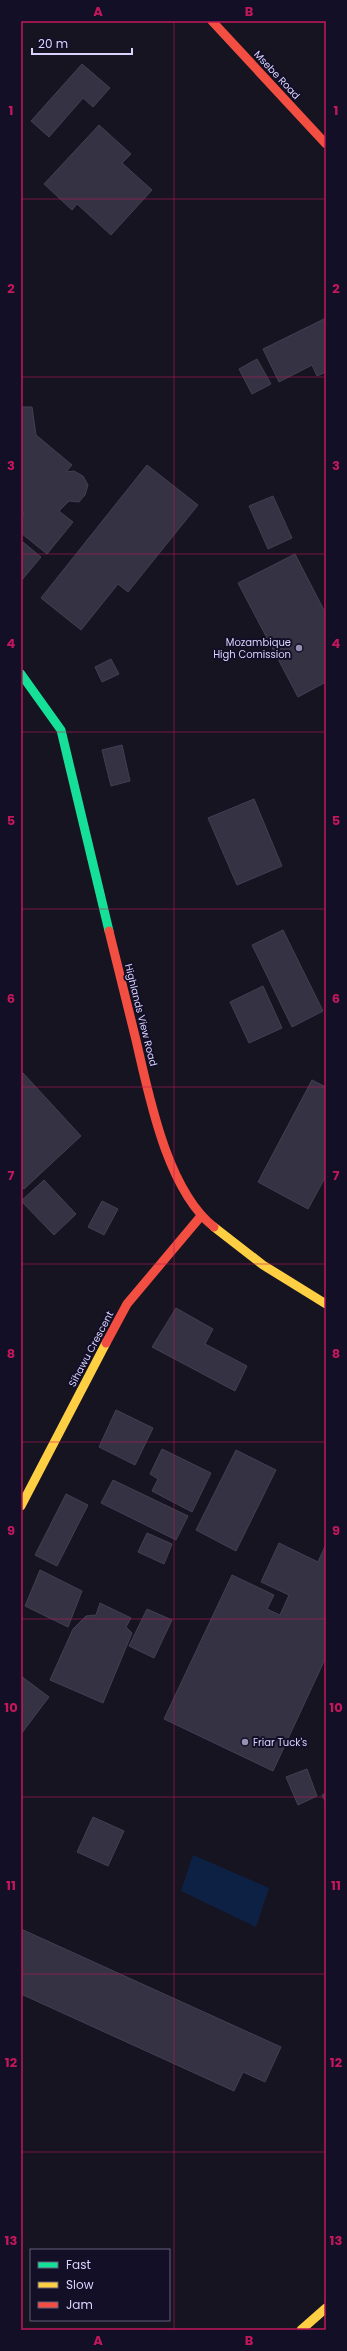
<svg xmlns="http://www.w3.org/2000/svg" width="347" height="2351" viewBox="0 0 347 2351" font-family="Poppins,sans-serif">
	<rect width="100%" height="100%" fill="#161421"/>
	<path fill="#0d2144" d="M 193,1855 L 269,1888 L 256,1927 L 181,1891 Z"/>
	<path fill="#343243" stroke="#433f54" d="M 82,64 L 110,88 L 93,107 L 83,98 L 49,137 L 31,121 Z
		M 99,125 L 131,154 L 122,163 L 152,190 L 111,235 L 77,204 L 72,210 L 44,184 Z
		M 326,318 L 326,372 L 317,376 L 312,365 L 279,382 L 263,349 Z
		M 257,359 L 271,384 L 252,394 L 239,369 Z
		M 21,407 L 32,407 L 36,435 L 72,465 L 66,472 L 74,471 L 83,476 L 88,485 L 85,495 L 79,502 L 69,501 L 59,511 L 73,522 L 47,554 L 21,533 L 21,517 L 24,513 L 21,511 Z
		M 147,465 L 198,505 L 128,592 L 118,584 L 81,630 L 41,598 Z
		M 273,496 L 292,538 L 268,549 L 249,506 Z
		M 23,542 L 41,557 L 21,581 L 21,544 Z
		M 295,554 L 326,614 L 326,682 L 298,697 L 238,583 Z
		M 111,659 L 119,674 L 102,682 L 95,667 Z
		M 122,745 L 130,781 L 111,786 L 102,750 Z
		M 254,799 L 282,866 L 237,885 L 208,818 Z
		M 283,930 L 323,1011 L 292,1027 L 252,945 Z
		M 263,986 L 282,1028 L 249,1043 L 230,1002 Z
		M 23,1073 L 81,1136 L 24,1189 L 21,1186 L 21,1075 Z
		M 312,1080 L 326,1087 L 326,1176 L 308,1209 L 258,1182 Z
		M 44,1180 L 76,1214 L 54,1235 L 21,1201 Z
		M 102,1201 L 118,1209 L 104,1235 L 88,1227 Z
		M 176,1308 L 213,1329 L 205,1344 L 247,1366 L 235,1391 L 152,1347 Z
		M 116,1410 L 153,1428 L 135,1465 L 99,1447 Z
		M 162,1449 L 211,1473 L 192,1512 L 152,1491 L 158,1479 L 150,1474 Z
		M 236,1450 L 276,1470 L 236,1551 L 196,1530 Z
		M 113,1480 L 188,1516 L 176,1540 L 101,1503 Z
		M 66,1494 L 88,1505 L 57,1566 L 35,1555 Z
		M 147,1533 L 172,1544 L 164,1564 L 138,1552 Z
		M 279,1543 L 318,1562 L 326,1544 L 326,1657 L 273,1771 L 164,1719 L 232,1575 L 274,1595 L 267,1609 L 280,1615 L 289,1595 L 261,1582 Z
		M 40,1570 L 82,1591 L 68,1627 L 25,1606 Z
		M 100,1603 L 131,1618 L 126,1627 L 132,1633 L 103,1703 L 50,1680 L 73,1629 L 86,1616 L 96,1615 Z
		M 147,1609 L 172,1620 L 154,1658 L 129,1646 Z
		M 21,1676 L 49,1697 L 21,1734 Z
		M 307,1769 L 317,1796 L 298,1805 L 286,1777 Z
		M 326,1793 L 326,1803 L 322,1795 Z
		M 93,1817 L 124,1831 L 108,1866 L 77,1852 Z
		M 21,1929 L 281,2047 L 265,2082 L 243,2072 L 234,2091 L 21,1994 Z"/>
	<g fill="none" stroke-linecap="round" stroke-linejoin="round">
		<path stroke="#16e098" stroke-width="9" d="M 21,674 L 61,730 L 109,931"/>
		<path stroke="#ffcf43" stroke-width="9" d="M 214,1227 L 263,1265 L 326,1304
			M 21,1506 L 106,1343
			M 301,2330 L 326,2308"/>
		<path stroke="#f24e42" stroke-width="9" d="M 212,21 L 326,144
			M 109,931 C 118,967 127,1003 136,1040 C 149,1096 167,1190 214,1227
			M 106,1343 L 127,1304 L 201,1216"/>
	</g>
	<path fill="none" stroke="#c2185b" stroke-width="1" stroke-opacity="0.55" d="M 174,21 L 174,2330M 21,199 L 326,199M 21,377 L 326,377M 21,554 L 326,554M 21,732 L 326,732M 21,909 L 326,909M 21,1087 L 326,1087M 21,1264 L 326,1264M 21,1442 L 326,1442M 21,1619 L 326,1619M 21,1797 L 326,1797M 21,1974 L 326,1974M 21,2152 L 326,2152"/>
	<g fill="#9591b1" stroke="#130f26" stroke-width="1.5">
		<circle cx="299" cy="648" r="4"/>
		<circle cx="245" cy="1742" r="4"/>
	</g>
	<g text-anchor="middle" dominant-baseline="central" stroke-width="4" stroke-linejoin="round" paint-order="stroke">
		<g font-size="10" fill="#d9d4ff" stroke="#130f26">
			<text transform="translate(277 75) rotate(47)">Msebe Road</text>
			<text transform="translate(141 1015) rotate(76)">Highlands View Road</text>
			<text transform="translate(91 1349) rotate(-62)">Sihawu Crescent</text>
		</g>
		<g font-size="10" fill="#d9d4ff" stroke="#130f26" text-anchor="end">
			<text x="291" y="642">Mozambique<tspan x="291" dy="12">High Comission</tspan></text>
			<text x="253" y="1742" text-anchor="start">Friar Tuck's</text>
		</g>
	</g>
	<rect width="347" height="2351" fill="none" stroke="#130f26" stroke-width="44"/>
	<rect x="30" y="2249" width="140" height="72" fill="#130f26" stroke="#625e7d"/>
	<rect x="38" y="2262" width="20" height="6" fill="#16e098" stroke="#625e7d"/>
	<text x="66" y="2269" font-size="12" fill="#d9d4ff">Fast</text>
	<rect x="38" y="2282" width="20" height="6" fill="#ffcf43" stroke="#625e7d"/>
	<text x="66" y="2289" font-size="12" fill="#d9d4ff">Slow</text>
	<rect x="38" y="2302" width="20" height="6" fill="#f24e42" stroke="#625e7d"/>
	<text x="66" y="2309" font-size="12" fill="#d9d4ff">Jam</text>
	<path d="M32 48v6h100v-6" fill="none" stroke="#d9d4ff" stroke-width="2"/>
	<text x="38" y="48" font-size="12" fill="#d9d4ff" stroke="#130f26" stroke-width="3" paint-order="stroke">20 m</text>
	<rect x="22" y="22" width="303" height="2307" fill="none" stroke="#c2185b" stroke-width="1.5"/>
	<g font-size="13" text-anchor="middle" font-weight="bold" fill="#c2185b">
		<text x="98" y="16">A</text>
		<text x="249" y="16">B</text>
		<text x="11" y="115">1</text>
		<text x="336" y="115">1</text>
		<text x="11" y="293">2</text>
		<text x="336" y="293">2</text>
		<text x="11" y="470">3</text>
		<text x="336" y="470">3</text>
		<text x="11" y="648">4</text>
		<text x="336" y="648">4</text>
		<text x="11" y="825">5</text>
		<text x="336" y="825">5</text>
		<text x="11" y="1003">6</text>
		<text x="336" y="1003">6</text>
		<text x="11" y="1180">7</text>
		<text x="336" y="1180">7</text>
		<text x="11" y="1358">8</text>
		<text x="336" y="1358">8</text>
		<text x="11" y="1535">9</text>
		<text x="336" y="1535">9</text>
		<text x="11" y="1712">10</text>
		<text x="336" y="1712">10</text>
		<text x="11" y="1890">11</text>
		<text x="336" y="1890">11</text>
		<text x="11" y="2067">12</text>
		<text x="336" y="2067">12</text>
		<text x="11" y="2245">13</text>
		<text x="336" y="2245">13</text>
		<text x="98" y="2345">A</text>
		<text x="249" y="2345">B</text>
	</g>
</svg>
